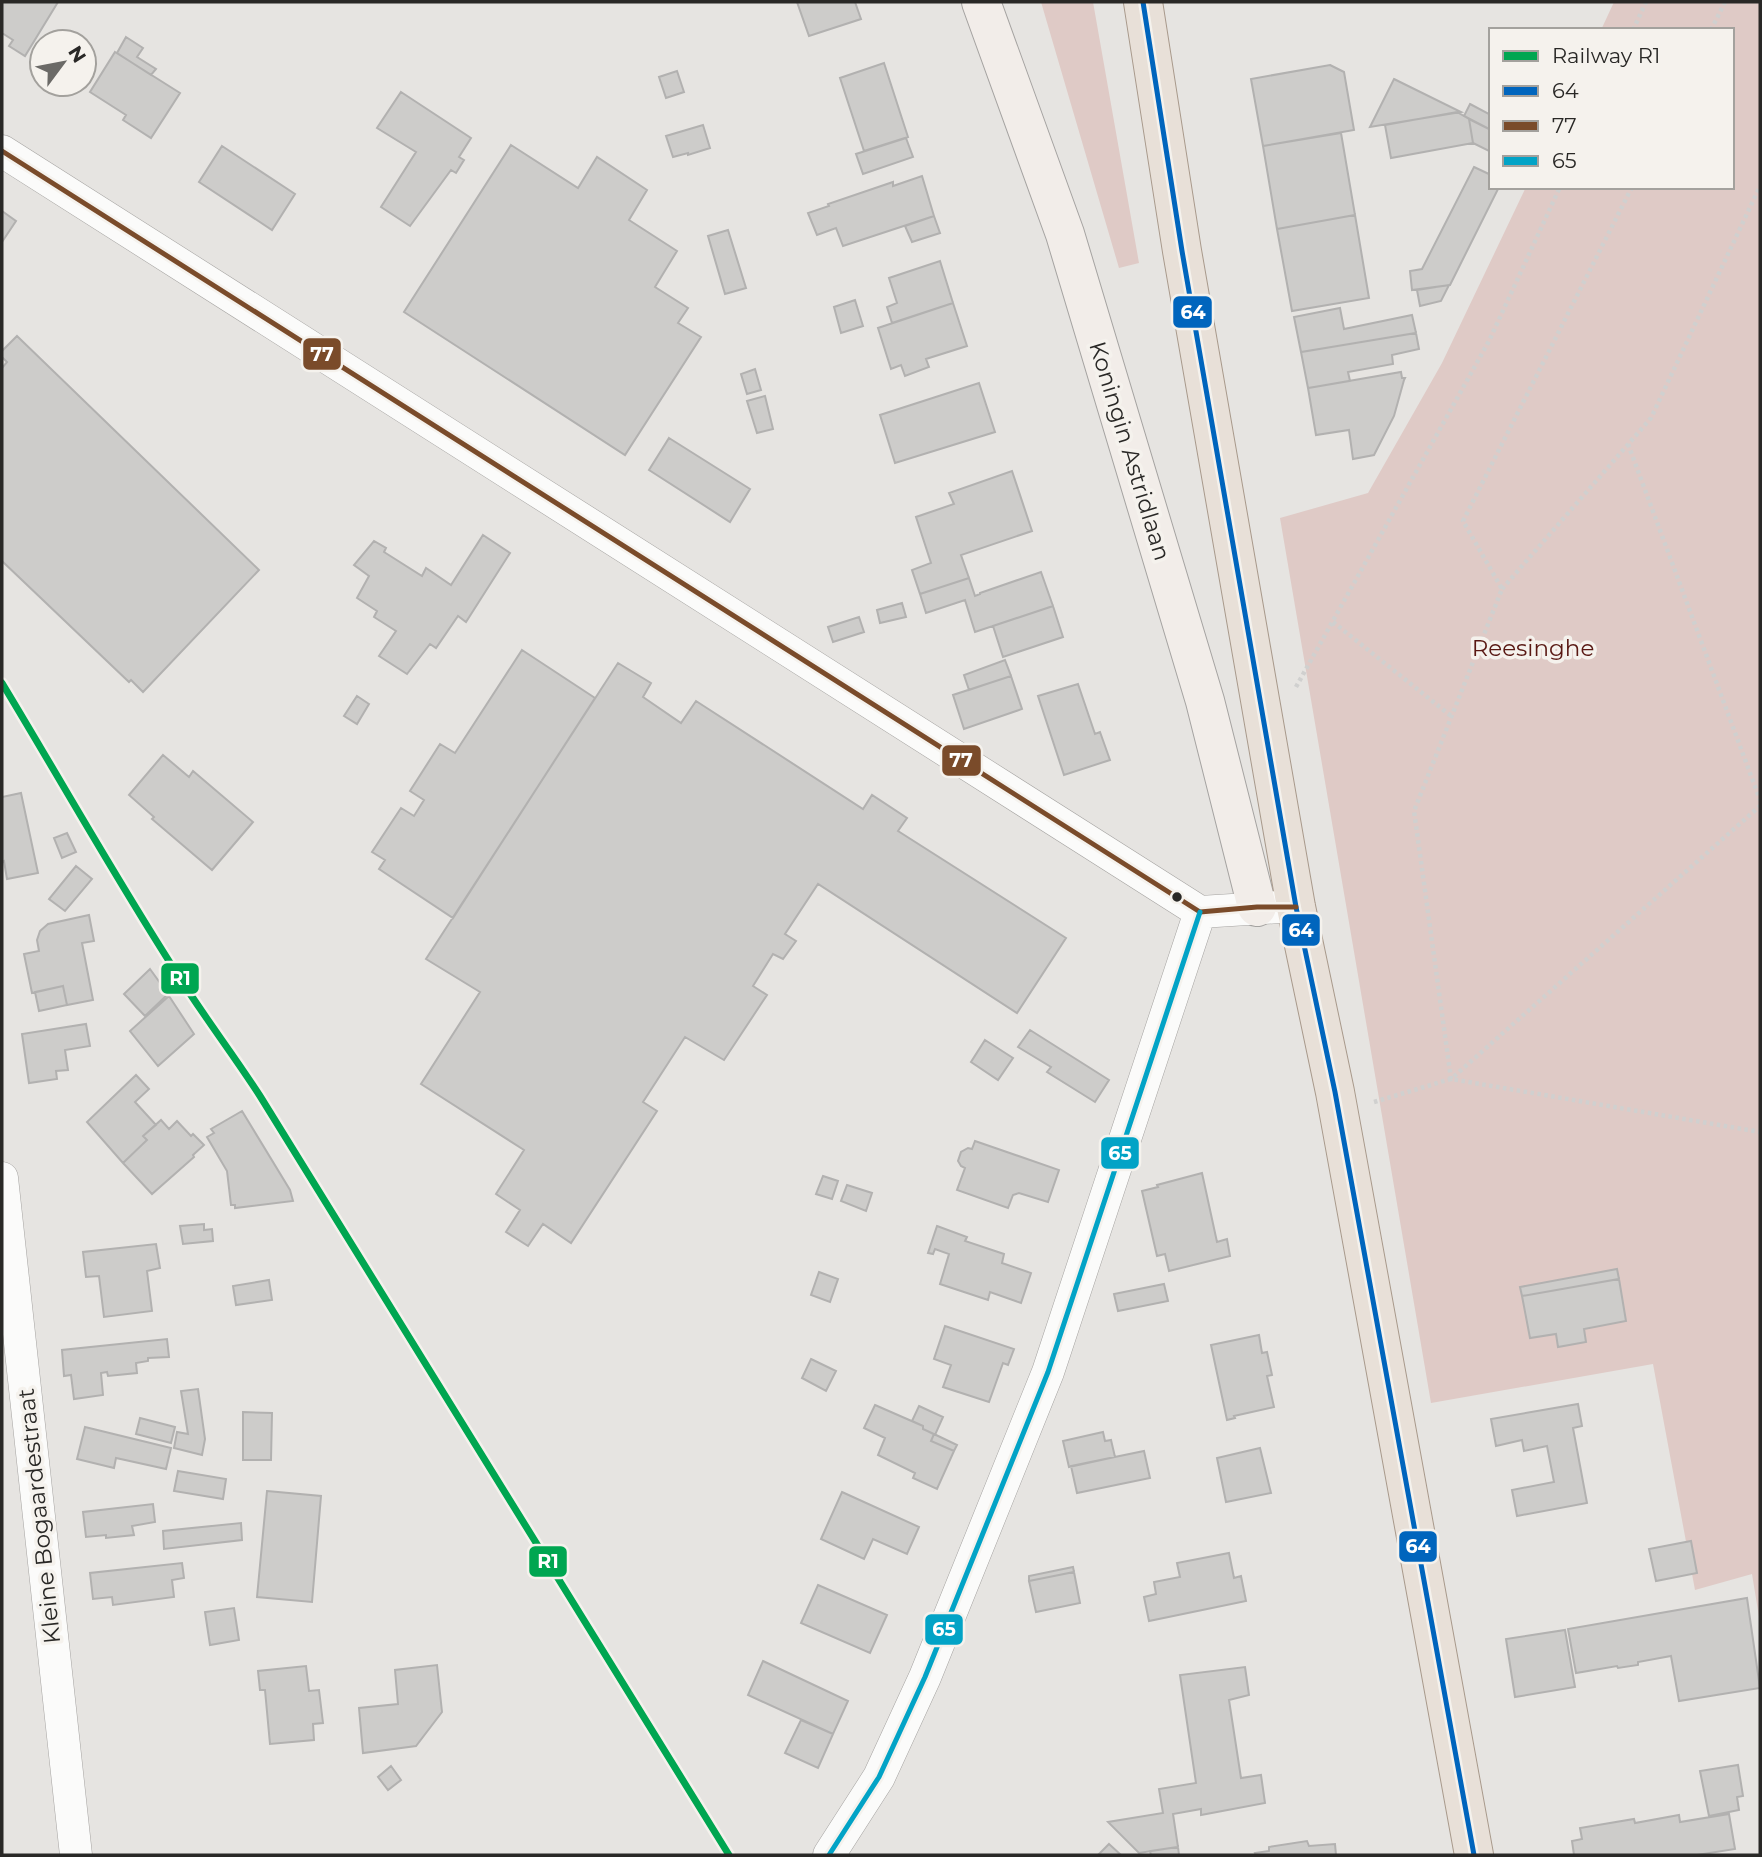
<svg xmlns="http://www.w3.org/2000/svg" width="1762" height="1857" viewBox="0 0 1762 1857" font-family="Montserrat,sans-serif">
	<rect width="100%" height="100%" fill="#e6e4e1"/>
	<path fill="#dfcac6" d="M 1041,2 L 1093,2 L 1139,263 L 1119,268 Z
		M 1614,2 L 1760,2 L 1760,1623 L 1752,1574 L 1695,1590 L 1653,1364 L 1431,1403 L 1280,518 L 1368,493 L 1442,363 L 1526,187 L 1732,187 L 1732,30 L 1601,30 Z"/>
	<path fill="#cdccca" stroke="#b2b1b0" stroke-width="2" d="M 2,2 L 58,2 L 25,56 L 9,46 L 13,40 L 2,33 Z
		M 797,2 L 855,2 L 861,19 L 809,36 Z
		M 126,37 L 143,48 L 137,57 L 156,69 L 151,75 L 117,53 Z
		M 115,52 L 180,93 L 151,138 L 123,120 L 126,115 L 90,92 Z
		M 884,63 L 908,137 L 864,151 L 840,78 Z
		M 1330,65 L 1344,72 L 1354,130 L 1263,146 L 1251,79 Z
		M 677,71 L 684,92 L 666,98 L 659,77 Z
		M 1394,79 L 1461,112 L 1370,127 Z
		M 401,92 L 471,138 L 459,157 L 464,160 L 456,173 L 451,170 L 410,226 L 381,207 L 416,152 L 377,128 Z
		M 1470,104 L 1491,115 L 1491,130 L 1464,116 Z
		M 1457,112 L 1469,119 L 1473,143 L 1391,158 L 1385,125 Z
		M 1469,119 L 1491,130 L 1491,152 L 1473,143 Z
		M 703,125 L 710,148 L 688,155 L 688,153 L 673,157 L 666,136 Z
		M 1341,133 L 1355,215 L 1277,229 L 1263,146 Z
		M 906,138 L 913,157 L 863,174 L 856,154 Z
		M 511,145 L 578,188 L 597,157 L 647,190 L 629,220 L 677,251 L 655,287 L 688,308 L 678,323 L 701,337 L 625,455 L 404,312 Z
		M 222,146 L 295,194 L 272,230 L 199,182 Z
		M 1474,167 L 1491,175 L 1491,187 L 1499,187 L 1450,285 L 1412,290 L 1410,271 L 1422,269 Z
		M 922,176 L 934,216 L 843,246 L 836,228 L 817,235 L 808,213 L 829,206 L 828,204 L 893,182 L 893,186 Z
		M 2,211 L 16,221 L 2,242 Z
		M 1355,215 L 1369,298 L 1292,311 L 1277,229 Z
		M 934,216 L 940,233 L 912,242 L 905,226 Z
		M 728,230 L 746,288 L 725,294 L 708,236 Z
		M 940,261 L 953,303 L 892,323 L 887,307 L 897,303 L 889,278 Z
		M 1449,285 L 1441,301 L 1420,306 L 1417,290 Z
		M 855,300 L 863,326 L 841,333 L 834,307 Z
		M 953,303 L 967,346 L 926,359 L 929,367 L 905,376 L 901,365 L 891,369 L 878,328 Z
		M 1340,308 L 1344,329 L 1412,315 L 1416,333 L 1301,352 L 1294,317 Z
		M 1416,333 L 1419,349 L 1392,355 L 1393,364 L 1348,372 L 1350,381 L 1308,388 L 1301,352 Z
		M 17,336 L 259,570 L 143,692 L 131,680 L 129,682 L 2,561 L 2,368 L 7,362 L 2,357 L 2,351 Z
		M 755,369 L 761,390 L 747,394 L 741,374 Z
		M 1401,372 L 1402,378 L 1405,378 L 1404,380 L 1394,416 L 1374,455 L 1353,459 L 1349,430 L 1316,435 L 1308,388 Z
		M 979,383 L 995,432 L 895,463 L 880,415 Z
		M 765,396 L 773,429 L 757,433 L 747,401 Z
		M 669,438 L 750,489 L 730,522 L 649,470 Z
		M 1012,471 L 1032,531 L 961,555 L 969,578 L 920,594 L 912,570 L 931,563 L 916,517 L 954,504 L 949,493 Z
		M 483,535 L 510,553 L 466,622 L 458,616 L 436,648 L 430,644 L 407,674 L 379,656 L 396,631 L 374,617 L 377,611 L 357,598 L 369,576 L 354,565 L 374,541 L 386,548 L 384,552 L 422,576 L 426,568 L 451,585 Z
		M 1041,572 L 1053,606 L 975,632 L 965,600 L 926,613 L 920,594 L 969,578 L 975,596 L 980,594 L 980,593 Z
		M 902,603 L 906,617 L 880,623 L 877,610 Z
		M 1053,606 L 1063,637 L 1003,657 L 993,626 Z
		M 859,617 L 864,632 L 833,642 L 828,627 Z
		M 522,650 L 595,698 L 453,918 L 379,869 L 385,860 L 372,852 L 401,808 L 414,816 L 424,800 L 410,791 L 440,744 L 455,753 Z
		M 1005,660 L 1011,676 L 969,690 L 964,675 Z
		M 618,663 L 651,683 L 643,697 L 681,723 L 696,701 L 863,809 L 872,795 L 907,818 L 898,831 L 1066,938 L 1017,1013 L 818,884 L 785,934 L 796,941 L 783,959 L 773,954 L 753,986 L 767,995 L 724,1060 L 685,1037 L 643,1102 L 657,1111 L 571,1243 L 543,1224 L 528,1246 L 506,1232 L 520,1210 L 496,1194 L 524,1150 L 421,1084 L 480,992 L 426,959 Z
		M 1011,676 L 1022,709 L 964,729 L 953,695 Z
		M 1078,684 L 1095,734 L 1100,732 L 1110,760 L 1064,775 L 1038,696 Z
		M 357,696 L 369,704 L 357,724 L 344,716 Z
		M 163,755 L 189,777 L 193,771 L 253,822 L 212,870 L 152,819 L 154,817 L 129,795 Z
		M 21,793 L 38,873 L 7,879 L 4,861 L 2,862 L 2,797 Z
		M 67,833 L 76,852 L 62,858 L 54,838 Z
		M 76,866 L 92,879 L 65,911 L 49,899 Z
		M 89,915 L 94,941 L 82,943 L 93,1000 L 67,1005 L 63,986 L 32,993 L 24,954 L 39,951 L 37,940 L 40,931 L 48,924 Z
		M 150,969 L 168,994 L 145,1016 L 124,994 Z
		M 63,986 L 67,1005 L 39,1011 L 35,992 Z
		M 169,996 L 194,1034 L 158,1066 L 130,1031 Z
		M 86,1024 L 90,1046 L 65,1050 L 68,1070 L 56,1071 L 57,1079 L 29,1083 L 22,1034 Z
		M 1030,1030 L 1109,1080 L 1095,1102 L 1047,1072 L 1051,1067 L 1018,1047 Z
		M 985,1040 L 1013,1058 L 998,1080 L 971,1062 Z
		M 136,1075 L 149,1089 L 135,1102 L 156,1125 L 143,1136 L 147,1140 L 123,1163 L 87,1122 Z
		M 242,1111 L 290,1190 L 293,1201 L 235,1208 L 235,1205 L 231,1205 L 227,1171 L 207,1137 L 214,1133 L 211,1129 Z
		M 161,1120 L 169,1129 L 177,1121 L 191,1136 L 193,1134 L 204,1145 L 193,1155 L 194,1157 L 152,1194 L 123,1163 L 147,1140 L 143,1136 Z
		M 975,1141 L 1059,1170 L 1048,1202 L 1019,1193 L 1013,1195 L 1008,1208 L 957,1190 L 965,1168 L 961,1166 L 958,1161 L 961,1152 L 968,1148 L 972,1149 Z
		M 1202,1173 L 1217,1242 L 1227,1239 L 1230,1256 L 1169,1271 L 1165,1254 L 1157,1256 L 1142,1191 L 1158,1187 L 1157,1185 Z
		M 823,1176 L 838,1181 L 832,1199 L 816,1194 Z
		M 847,1185 L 872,1193 L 866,1211 L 841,1201 Z
		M 204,1224 L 204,1230 L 212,1229 L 213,1241 L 183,1244 L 180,1226 Z
		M 937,1226 L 967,1237 L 965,1241 L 1004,1254 L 1002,1263 L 1031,1273 L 1021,1303 L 990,1292 L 988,1300 L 940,1284 L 949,1254 L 935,1249 L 933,1254 L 928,1253 Z
		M 156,1244 L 160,1268 L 147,1271 L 152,1311 L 104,1317 L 99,1276 L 86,1277 L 83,1252 Z
		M 1617,1269 L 1619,1279 L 1522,1296 L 1520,1287 Z
		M 819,1272 L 838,1279 L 830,1302 L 811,1295 Z
		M 1619,1279 L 1626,1321 L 1584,1329 L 1586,1342 L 1558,1347 L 1556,1334 L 1530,1338 L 1522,1296 Z
		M 269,1280 L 272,1300 L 236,1305 L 233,1286 Z
		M 1164,1284 L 1168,1301 L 1118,1311 L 1114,1294 Z
		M 945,1326 L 1014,1349 L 1008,1365 L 1003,1363 L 989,1402 L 943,1387 L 951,1365 L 934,1359 Z
		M 1259,1335 L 1262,1353 L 1267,1352 L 1272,1375 L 1267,1376 L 1274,1407 L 1234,1416 L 1235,1418 L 1227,1420 L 1211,1345 Z
		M 167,1339 L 169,1357 L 148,1358 L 148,1361 L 136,1363 L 137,1373 L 108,1376 L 107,1372 L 101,1373 L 103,1395 L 74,1399 L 71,1375 L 64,1376 L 62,1350 Z
		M 811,1359 L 836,1371 L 826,1391 L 802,1378 Z
		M 198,1389 L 205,1439 L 202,1455 L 174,1448 L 177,1432 L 188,1434 L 181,1391 Z
		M 1578,1404 L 1582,1426 L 1573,1428 L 1587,1503 L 1517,1516 L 1512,1490 L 1554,1482 L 1547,1446 L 1524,1451 L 1522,1440 L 1496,1446 L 1491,1419 Z
		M 875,1405 L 923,1426 L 923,1429 L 934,1434 L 931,1441 L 954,1451 L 937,1489 L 913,1478 L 915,1473 L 878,1455 L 885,1438 L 864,1428 Z
		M 919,1406 L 943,1417 L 935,1435 L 923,1429 L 923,1426 L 912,1421 Z
		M 243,1412 L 272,1413 L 271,1460 L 243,1460 Z
		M 140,1418 L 175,1427 L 171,1443 L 136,1434 Z
		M 85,1427 L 171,1448 L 166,1469 L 116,1458 L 114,1468 L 77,1459 Z
		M 1103,1432 L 1105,1441 L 1111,1440 L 1115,1457 L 1069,1467 L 1063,1441 Z
		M 934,1434 L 957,1445 L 954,1451 L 931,1441 Z
		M 1260,1448 L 1271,1493 L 1226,1502 L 1217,1458 Z
		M 1144,1451 L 1150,1478 L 1077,1493 L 1071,1466 Z
		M 178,1471 L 226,1479 L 223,1499 L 174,1491 Z
		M 267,1491 L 321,1496 L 312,1602 L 257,1597 Z
		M 842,1492 L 919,1527 L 907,1554 L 873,1539 L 864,1559 L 821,1539 Z
		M 153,1504 L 155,1522 L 132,1526 L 134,1535 L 106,1538 L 106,1535 L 86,1537 L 83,1512 Z
		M 241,1523 L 242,1540 L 164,1549 L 163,1531 Z
		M 1691,1541 L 1697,1573 L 1656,1581 L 1649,1549 Z
		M 1229,1553 L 1234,1578 L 1241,1576 L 1246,1601 L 1149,1621 L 1144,1597 L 1156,1594 L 1154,1582 L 1180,1577 L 1177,1563 Z
		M 182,1563 L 184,1578 L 172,1580 L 174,1597 L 113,1605 L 112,1597 L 93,1599 L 90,1573 Z
		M 1073,1567 L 1074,1572 L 1029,1581 L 1029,1576 Z
		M 1074,1572 L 1080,1603 L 1036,1612 L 1029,1581 Z
		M 818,1585 L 887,1615 L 870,1653 L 801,1623 Z
		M 1747,1598 L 1760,1688 L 1679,1701 L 1671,1656 L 1638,1662 L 1638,1665 L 1618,1668 L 1617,1666 L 1576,1673 L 1568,1629 Z
		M 234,1608 L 239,1640 L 210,1645 L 205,1612 Z
		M 1565,1630 L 1575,1687 L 1515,1697 L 1506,1639 Z
		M 763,1661 L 848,1701 L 833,1734 L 748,1695 Z
		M 437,1665 L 442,1712 L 416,1746 L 363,1753 L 359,1708 L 398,1704 L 395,1670 Z
		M 306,1666 L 309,1691 L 319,1690 L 323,1723 L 313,1724 L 314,1740 L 270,1744 L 265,1690 L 260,1690 L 258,1671 Z
		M 1245,1667 L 1249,1695 L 1229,1700 L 1241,1778 L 1261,1775 L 1265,1803 L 1201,1815 L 1201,1809 L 1173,1814 L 1178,1847 L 1139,1853 L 1108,1822 L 1163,1813 L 1159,1789 L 1196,1783 L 1180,1675 Z
		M 801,1720 L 833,1734 L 818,1768 L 785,1753 Z
		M 1738,1765 L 1743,1796 L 1737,1797 L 1739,1810 L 1709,1816 L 1700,1771 Z
		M 391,1766 L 401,1780 L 388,1790 L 378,1777 Z
		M 1729,1814 L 1735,1849 L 1697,1855 L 1574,1855 L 1572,1841 L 1582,1839 L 1580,1828 L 1634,1819 L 1635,1823 L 1679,1815 L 1680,1822 Z
		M 1307,1841 L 1309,1846 L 1335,1844 L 1336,1855 L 1256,1855 L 1255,1853 L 1269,1851 L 1269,1847 Z
		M 1109,1844 L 1121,1855 L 1098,1855 Z
		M 1178,1847 L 1179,1855 L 1151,1855 L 1150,1851 Z"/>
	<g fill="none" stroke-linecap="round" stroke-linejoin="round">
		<defs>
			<path id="minor" d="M 2,151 L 1200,912 L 1280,907
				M 2,1178 L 76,1855
				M 829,1855 L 879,1777 L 925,1677 L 1048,1372 L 1200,912"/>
			<path id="secondary" d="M 981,2 L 1065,234 L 1205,701 L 1257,907"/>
			<path id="primary" d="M 1143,2 L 1182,251 L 1296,907 L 1335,1092 L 1474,1855"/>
		</defs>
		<use href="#minor" stroke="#a5a3a1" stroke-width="33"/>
		<use href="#secondary" stroke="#a5a3a1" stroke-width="40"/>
		<use href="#primary" stroke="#a8998b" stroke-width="40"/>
		<path stroke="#d0d0cf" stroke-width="4.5" stroke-dasharray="3.5 3.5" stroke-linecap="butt" d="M 1633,30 L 1646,2
			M 1711,30 L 1725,2
			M 1632,187 L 1463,521 L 1502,589 L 1414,811 L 1451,1079 L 1760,806
			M 1628,444 L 1760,800
			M 1502,589 L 1651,418 L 1760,186
			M 1333,622 L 1451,716
			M 1296,687 L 1489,341 L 1560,187
			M 1374,1102 L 1451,1079 L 1760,1132"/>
		<use href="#minor" stroke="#fbfbfa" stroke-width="32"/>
		<use href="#secondary" stroke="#f2ede9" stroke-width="38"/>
		<use href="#primary" stroke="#e8e0d8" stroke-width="38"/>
		<defs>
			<path id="bus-1" d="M 1143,2 L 1182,251 L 1296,907 L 1335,1092 L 1474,1855"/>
			<path id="bus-2" d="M 2,151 L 1200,912 L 1257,907 L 1296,907"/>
			<path id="bus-3" d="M 829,1855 L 879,1777 L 925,1677 L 1048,1372 L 1200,912"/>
		</defs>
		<use href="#bus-1" stroke="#f5f2ed" stroke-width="10"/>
		<use href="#bus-2" stroke="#f5f2ed" stroke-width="10"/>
		<use href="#bus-3" stroke="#f5f2ed" stroke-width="10"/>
		<use href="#bus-1" stroke="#0065bd" stroke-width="5"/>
		<use href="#bus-2" stroke="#7a4b2a" stroke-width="5"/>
		<use href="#bus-3" stroke="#02a3c6" stroke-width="5"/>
		<defs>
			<path id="rail-1" d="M 2,683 C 60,779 115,877 176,972 C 202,1014 233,1054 260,1096 L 729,1855"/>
		</defs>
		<use href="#rail-1" stroke="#f5f2ed" stroke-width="12"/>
		<use href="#rail-1" stroke="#00a651" stroke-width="7"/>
	</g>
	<circle fill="#292826" stroke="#f5f2ed" stroke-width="2.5" cx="1177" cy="897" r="6"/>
	<g text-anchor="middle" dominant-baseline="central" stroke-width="7" stroke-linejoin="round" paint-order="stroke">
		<g font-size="23" fill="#292826" stroke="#f5f2ed">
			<text transform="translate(1130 451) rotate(73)">Koningin Astridlaan</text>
			<text transform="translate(39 1516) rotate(-96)">Kleine Bogaardestraat</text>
		</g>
		<g font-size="23" fill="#591813" stroke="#f5f2ed">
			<text x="1533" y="648">Reesinghe</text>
		</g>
	</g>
	<g stroke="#f5f2ed" stroke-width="2.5">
		<rect x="1172" y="295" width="41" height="34" rx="7" fill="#0065bd"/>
		<rect x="302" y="337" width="40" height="34" rx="7" fill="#7a4b2a"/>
		<rect x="941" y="744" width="41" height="33" rx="7" fill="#7a4b2a"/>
		<rect x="1281" y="913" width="40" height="34" rx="7" fill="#0065bd"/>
		<rect x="160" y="962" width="40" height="33" rx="7" fill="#00a651"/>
		<rect x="1100" y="1136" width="40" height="34" rx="7" fill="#02a3c6"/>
		<rect x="1398" y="1530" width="40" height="33" rx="7" fill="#0065bd"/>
		<rect x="528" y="1545" width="40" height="33" rx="7" fill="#00a651"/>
		<rect x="924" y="1613" width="40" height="33" rx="7" fill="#02a3c6"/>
	</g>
	<g font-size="19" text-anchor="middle" font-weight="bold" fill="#fff">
		<text x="1193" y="319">64</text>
		<text x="322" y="361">77</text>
		<text x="961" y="767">77</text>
		<text x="1301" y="937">64</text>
		<text x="180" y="985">R1</text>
		<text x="1120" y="1160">65</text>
		<text x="1418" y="1553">64</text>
		<text x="548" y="1568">R1</text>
		<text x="944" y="1636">65</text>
	</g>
	<rect width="1762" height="1857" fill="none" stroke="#292826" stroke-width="7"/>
	<rect x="1489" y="28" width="245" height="161" fill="#f5f2ed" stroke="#a3a19d" stroke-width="2"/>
	<rect x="1503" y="51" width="35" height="10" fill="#00a651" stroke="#a3a19d" stroke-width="2"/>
	<text x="1552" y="63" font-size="21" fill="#292826">Railway R1</text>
	<rect x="1503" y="86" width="35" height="10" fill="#0065bd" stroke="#a3a19d" stroke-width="2"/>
	<text x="1552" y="98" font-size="21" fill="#292826">64</text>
	<rect x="1503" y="121" width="35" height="10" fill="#7a4b2a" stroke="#a3a19d" stroke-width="2"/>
	<text x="1552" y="133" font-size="21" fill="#292826">77</text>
	<rect x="1503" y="156" width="35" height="10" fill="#02a3c6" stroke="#a3a19d" stroke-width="2"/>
	<text x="1552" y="168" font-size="21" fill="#292826">65</text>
	<g transform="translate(63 63) rotate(58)"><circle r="33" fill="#f5f2ed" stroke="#a3a19d" stroke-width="2"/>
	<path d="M0-5L12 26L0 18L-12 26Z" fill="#6b6a67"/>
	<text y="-10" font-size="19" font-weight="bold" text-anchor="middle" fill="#292826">N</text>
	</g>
</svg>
